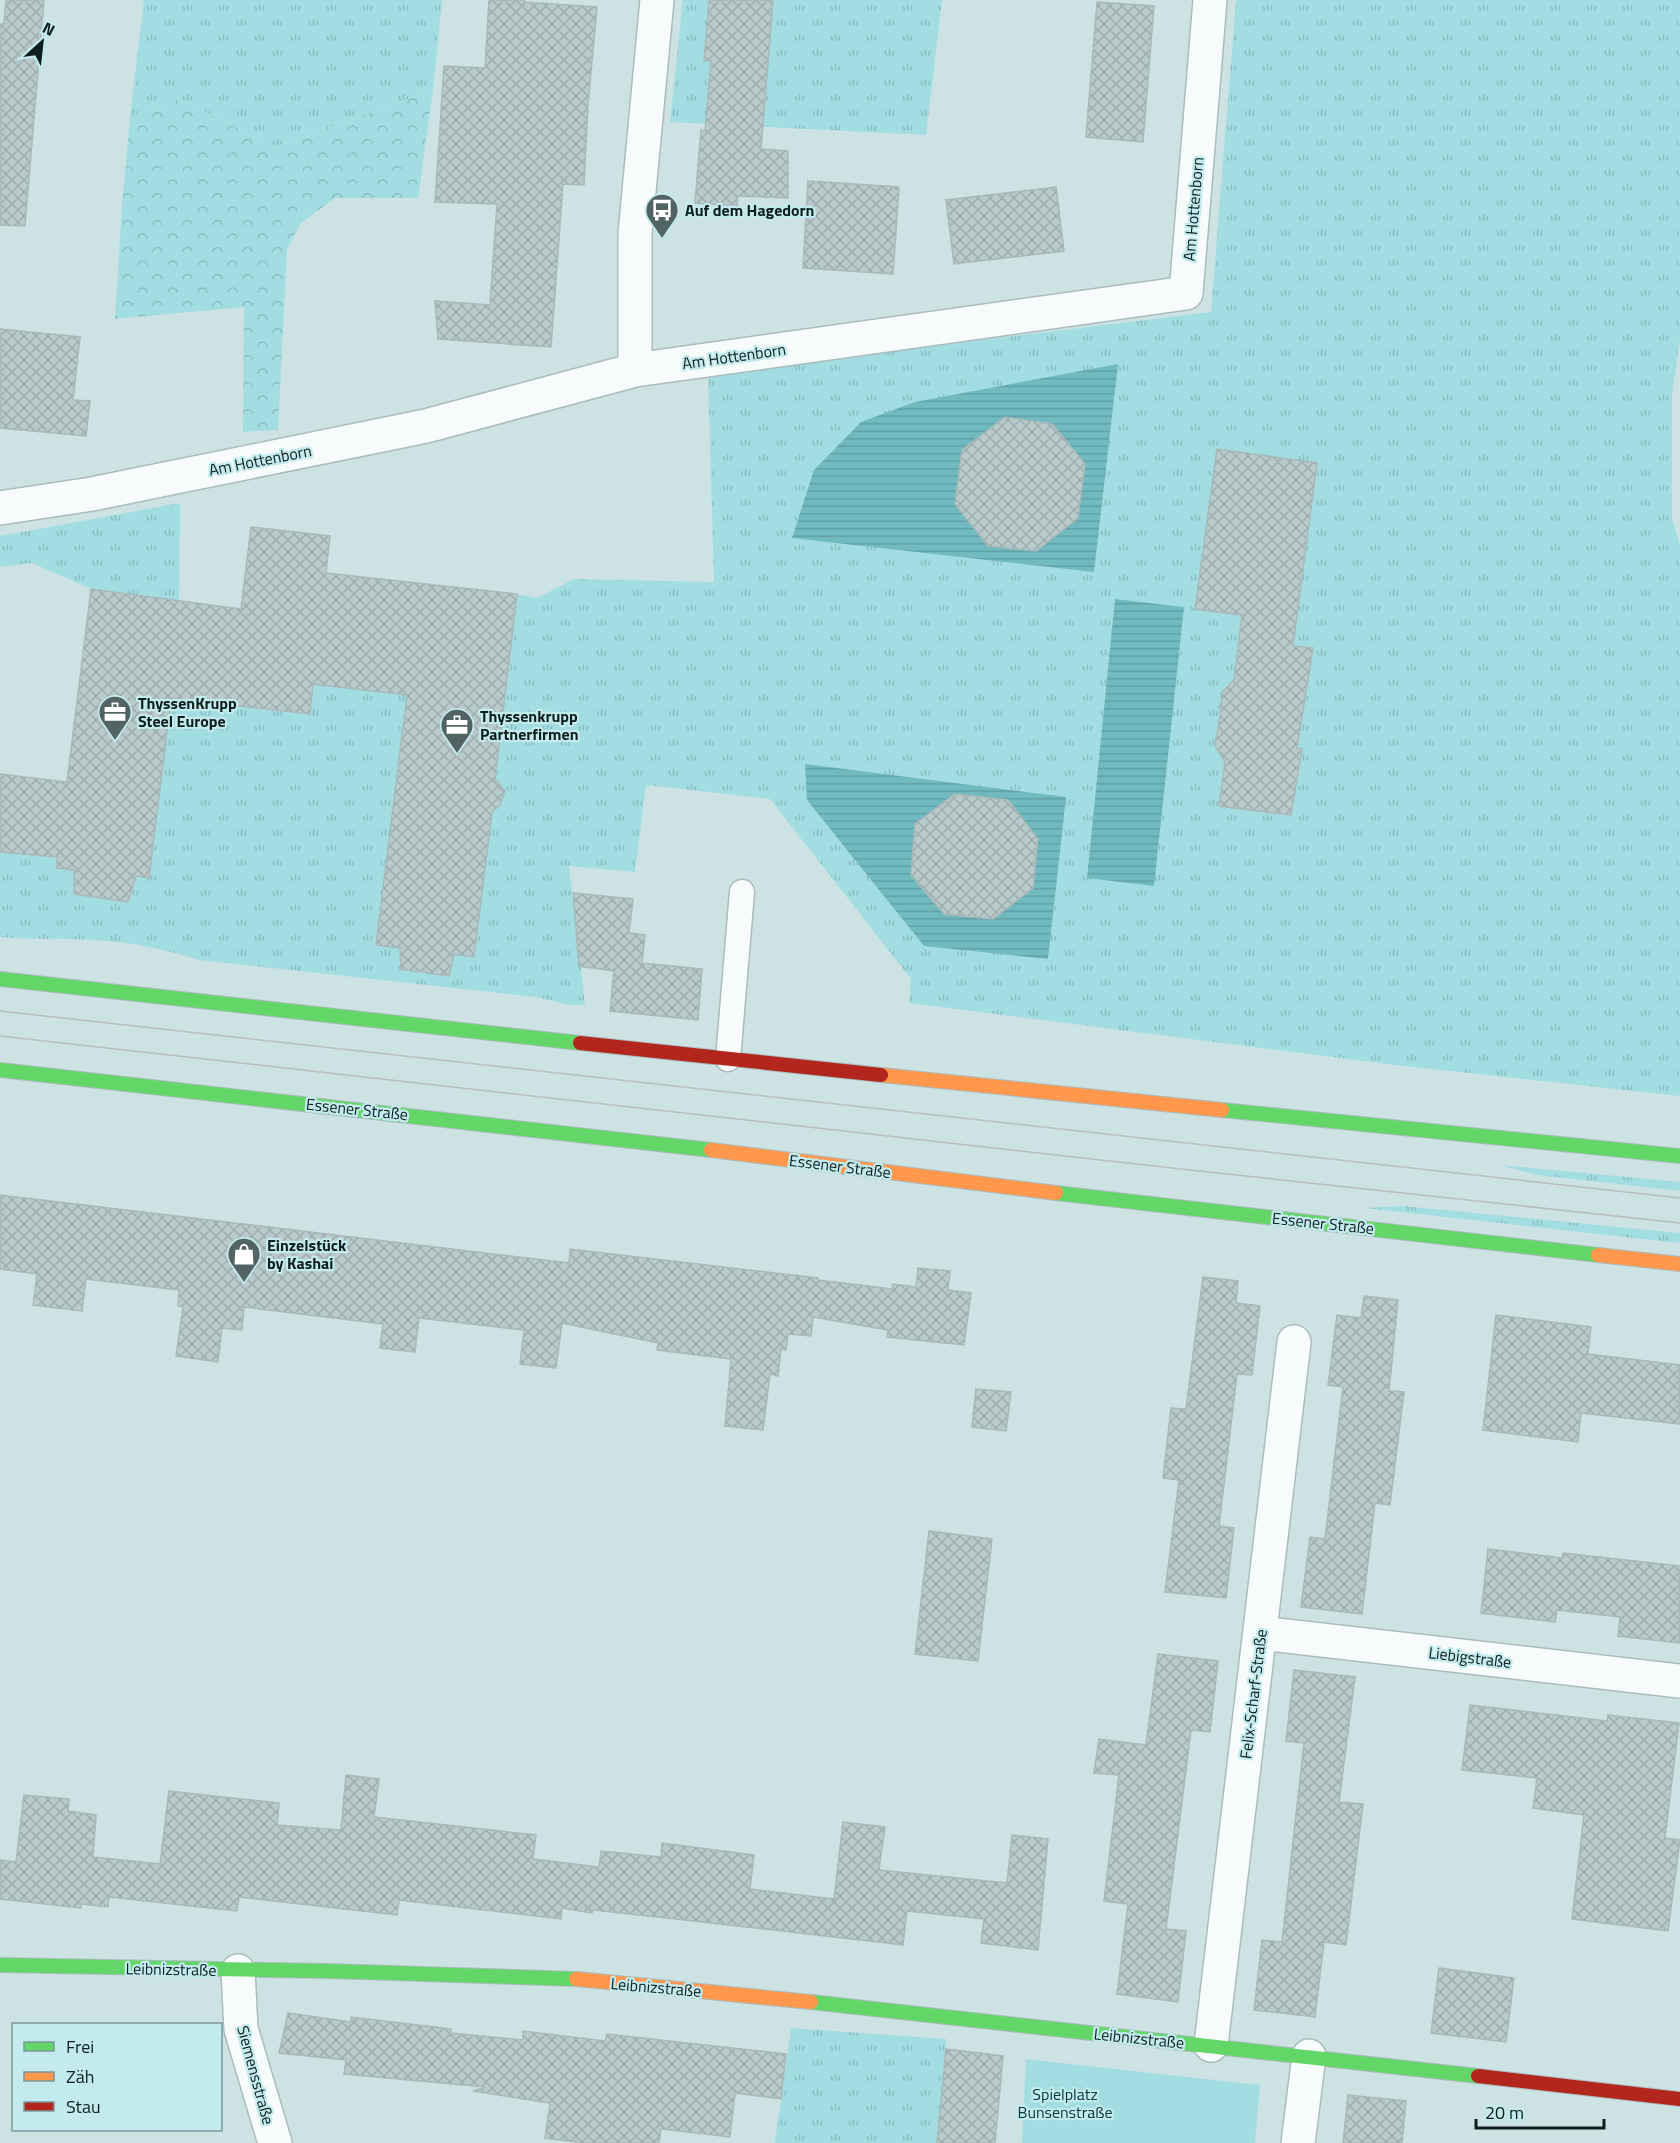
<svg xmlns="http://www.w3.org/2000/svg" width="1680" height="2143" viewBox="0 0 1680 2143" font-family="'Titillium Web',sans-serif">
	<defs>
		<pattern id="grass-tufts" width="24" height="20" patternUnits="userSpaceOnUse" patternTransform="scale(1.5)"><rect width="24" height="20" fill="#a2dde1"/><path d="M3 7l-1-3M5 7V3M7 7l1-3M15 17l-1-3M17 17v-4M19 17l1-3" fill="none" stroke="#8abdc1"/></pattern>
		<pattern id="forest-crowns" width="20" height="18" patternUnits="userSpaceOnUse" patternTransform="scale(1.5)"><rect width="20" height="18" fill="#a2dde1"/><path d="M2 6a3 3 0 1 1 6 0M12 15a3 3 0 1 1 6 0" fill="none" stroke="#8abdc1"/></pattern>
		<pattern id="water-rules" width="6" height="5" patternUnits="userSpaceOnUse" patternTransform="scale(1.5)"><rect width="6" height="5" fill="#71bbc0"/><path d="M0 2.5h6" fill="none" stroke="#61a0a5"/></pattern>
		<pattern id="building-cross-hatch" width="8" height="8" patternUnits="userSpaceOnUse" patternTransform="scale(1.5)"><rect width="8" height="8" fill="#b9cacb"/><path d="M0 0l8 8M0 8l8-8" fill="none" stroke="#9eadae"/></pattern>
	</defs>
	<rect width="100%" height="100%" fill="#cde2e3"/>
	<path fill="url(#grass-tufts)" d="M 144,0 L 442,0 L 433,90 L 274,147 L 180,99 L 130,117 Z
		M 683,0 L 942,0 L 926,135 L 670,122 Z
		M 1236,0 L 1680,0 L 1680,338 L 1672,395 L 1672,518 L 1680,546 L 1680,1096 L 1395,1065 L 909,1003 L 911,979 L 770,799 L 646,785 L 635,872 L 569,866 L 585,1005 L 570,1005 L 536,997 L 199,960 C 163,949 132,942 94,940 C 62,938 31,940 0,937 L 0,852 L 57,857 L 57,868 L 74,870 L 74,894 L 127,902 L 174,671 L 233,678 L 229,705 L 309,714 L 313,684 L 407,695 L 376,945 L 400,948 L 401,969 L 449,976 L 454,954 L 474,956 L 492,812 L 503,796 L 502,787 L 495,779 L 517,594 L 537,598 L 574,579 L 714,582 L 708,373 L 1211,312 Z
		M 180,503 L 179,601 L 91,589 L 32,563 L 0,567 L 0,536 Z
		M 1499,1165 L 1680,1182 L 1680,1191 L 1538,1175 Z
		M 1403,1206 L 1680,1233 L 1680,1243 L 1365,1208 Z
		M 791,2028 L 946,2039 L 939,2143 L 775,2143 Z"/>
	<path fill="url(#forest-crowns)" d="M 433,90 L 418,198 L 335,198 L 301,223 L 287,249 L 278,430 L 243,432 L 244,307 L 115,319 L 122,206 L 130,117 L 180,99 L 274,147 Z"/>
	<path fill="#a2dde1" d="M 1026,2059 L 1260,2085 L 1255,2143 L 1022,2143 Z"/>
	<path fill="url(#water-rules)" fill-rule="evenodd" d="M 1118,364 L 1094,572 L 792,538 L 814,470 L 861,422 L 915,402 ZM 1005,417 L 1052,424 L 1085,464 L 1078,518 L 1036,551 L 988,546 L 955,504 L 962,450 Z
		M 1115,599 L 1184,607 L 1154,886 L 1087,878 Z
		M 805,764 L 1066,797 L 1048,959 L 924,946 L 807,800 ZM 955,794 L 1008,800 L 1038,839 L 1033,888 L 993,919 L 944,914 L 911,875 L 915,824 Z"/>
	<path fill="url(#building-cross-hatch)" stroke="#a8b9ba" stroke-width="1.5" d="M 6,0 L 44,0 L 25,226 L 0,225 L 0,24 L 4,24 Z
		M 489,0 L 525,0 L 524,2 L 597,7 L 588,105 L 584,185 L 563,184 L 551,347 L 438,339 L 435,301 L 490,305 L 497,204 L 435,202 L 444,66 L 485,68 Z
		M 709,0 L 773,0 L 761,149 L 788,151 L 788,198 L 738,196 L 737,206 L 695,203 L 701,130 L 705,131 L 711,61 L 704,61 Z
		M 1097,2 L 1154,6 L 1143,142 L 1086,137 Z
		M 808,181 L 899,187 L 893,274 L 803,268 Z
		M 1056,187 L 1064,251 L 954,264 L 946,200 Z
		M 0,329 L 80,337 L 73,400 L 90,401 L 86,436 L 0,428 Z
		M 1005,417 L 1052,424 L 1085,464 L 1078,518 L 1036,551 L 988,546 L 955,504 L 962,450 Z
		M 1217,449 L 1317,463 L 1293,646 L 1313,648 L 1297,748 L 1302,749 L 1291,815 L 1219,806 L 1225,761 L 1215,746 L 1221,710 L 1219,707 L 1222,701 L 1221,693 L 1234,680 L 1242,615 L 1195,609 Z
		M 251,527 L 330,536 L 326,573 L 517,594 L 495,779 L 505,791 L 500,805 L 492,812 L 474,957 L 454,954 L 449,976 L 401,969 L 400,948 L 376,945 L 407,695 L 313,684 L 310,714 L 171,698 L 149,878 L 136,876 L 128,902 L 74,894 L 74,870 L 57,868 L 57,857 L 0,852 L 0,774 L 67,782 L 91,589 L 241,609 Z
		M 955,794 L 1008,800 L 1038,839 L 1033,888 L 993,919 L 944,914 L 911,875 L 915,824 Z
		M 573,893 L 633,899 L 629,933 L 645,935 L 642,963 L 702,969 L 698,1020 L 610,1011 L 614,971 L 579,966 Z
		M 0,1195 L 569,1263 L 570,1249 L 818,1278 L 818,1280 L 892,1289 L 893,1284 L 916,1287 L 918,1268 L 950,1271 L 948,1290 L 971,1293 L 964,1345 L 887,1337 L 888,1330 L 813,1317 L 811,1336 L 788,1334 L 786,1350 L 781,1349 L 778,1376 L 770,1374 L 763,1430 L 725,1426 L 731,1359 L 657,1350 L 658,1343 L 562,1323 L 556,1368 L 520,1364 L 524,1330 L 419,1318 L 415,1352 L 380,1348 L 383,1324 L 244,1307 L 242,1330 L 222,1328 L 218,1362 L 176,1356 L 183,1307 L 178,1306 L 179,1290 L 86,1279 L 82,1311 L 33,1305 L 37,1274 L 0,1269 Z
		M 1203,1277 L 1238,1281 L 1236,1303 L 1260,1306 L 1252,1375 L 1237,1374 L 1219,1526 L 1234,1528 L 1226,1598 L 1165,1592 L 1179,1480 L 1163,1478 L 1171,1408 L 1186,1409 Z
		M 1364,1296 L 1398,1300 L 1389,1391 L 1404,1392 L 1390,1505 L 1375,1503 L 1362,1614 L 1301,1607 L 1310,1537 L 1325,1539 L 1343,1387 L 1328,1385 L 1337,1315 L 1361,1318 Z
		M 1496,1315 L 1591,1327 L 1588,1354 L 1680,1365 L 1680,1424 L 1581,1413 L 1578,1442 L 1483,1430 Z
		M 976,1389 L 1011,1392 L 1006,1431 L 972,1427 Z
		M 929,1531 L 992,1539 L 978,1661 L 915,1654 Z
		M 1488,1549 L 1562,1558 L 1563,1553 L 1680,1566 L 1680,1643 L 1618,1636 L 1620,1617 L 1557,1610 L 1555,1622 L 1481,1613 Z
		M 1158,1654 L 1218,1661 L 1210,1732 L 1191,1730 L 1166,1929 L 1186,1931 L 1178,2002 L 1117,1994 L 1128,1904 L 1104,1901 L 1119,1775 L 1094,1773 L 1099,1739 L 1146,1745 Z
		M 1294,1670 L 1355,1677 L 1339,1802 L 1363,1804 L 1346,1945 L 1324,1942 L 1315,2017 L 1254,2010 L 1262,1940 L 1282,1942 L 1304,1743 L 1286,1741 Z
		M 1470,1705 L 1607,1721 L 1608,1715 L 1679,1723 L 1665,1838 L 1680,1840 L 1668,1931 L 1572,1919 L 1584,1815 L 1533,1808 L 1537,1778 L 1462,1770 Z
		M 346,1775 L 379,1779 L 374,1817 L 536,1835 L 533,1859 L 599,1867 L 601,1851 L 661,1857 L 662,1843 L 754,1855 L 750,1889 L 834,1899 L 843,1822 L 885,1827 L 879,1870 L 1007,1883 L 1012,1835 L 1048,1839 L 1038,1950 L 981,1943 L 984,1919 L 907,1911 L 903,1945 L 676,1919 L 593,1910 L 592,1913 L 562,1908 L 561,1919 L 399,1900 L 397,1915 L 239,1897 L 237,1911 L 109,1897 L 108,1907 L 81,1904 L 81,1908 L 0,1899 L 0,1860 L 16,1862 L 24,1795 L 69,1799 L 68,1811 L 96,1815 L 93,1857 L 160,1864 L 169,1791 L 279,1803 L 277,1825 L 341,1830 Z
		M 1439,1968 L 1514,1978 L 1506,2042 L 1431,2033 Z
		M 288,2013 L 351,2022 L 351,2017 L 451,2029 L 451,2033 L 523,2040 L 523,2031 L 605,2041 L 607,2034 L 786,2054 L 781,2099 L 735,2093 L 730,2137 L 661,2129 L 659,2143 L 585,2143 L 545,2138 L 550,2103 L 473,2091 L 486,2087 L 344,2074 L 346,2060 L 279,2053 Z
		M 946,2049 L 1003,2056 L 995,2143 L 937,2143 Z
		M 1348,2095 L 1406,2101 L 1402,2143 L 1343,2143 Z"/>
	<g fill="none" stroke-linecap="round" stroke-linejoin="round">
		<defs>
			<path id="lane" d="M 728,1059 L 742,892"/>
			<path id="street" d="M 635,370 L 635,234 L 657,0
				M 0,508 L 92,494 L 426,426 L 635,370 L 1186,293 L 1210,0
				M 1260,1633 L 1680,1681
				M 238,1971 L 241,2029 L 275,2143
				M 1211,2045 L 1294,1342
				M 1298,2143 L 1309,2056"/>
			<path id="fast" d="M 0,979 L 580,1043
				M 0,1070 L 711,1150
				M 1222,1110 L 1680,1156
				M 1056,1193 L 1598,1255
				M 0,1965 L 328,1971 L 576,1979
				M 811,2002 L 1478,2076"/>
			<path id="slow" d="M 881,1075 L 1222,1110
				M 711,1150 L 1056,1193
				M 1598,1255 L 1680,1264
				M 576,1979 L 811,2002"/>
			<path id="jam" d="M 580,1043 L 881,1075
				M 1478,2076 L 1680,2099"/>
		</defs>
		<use href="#lane" stroke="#abbcbd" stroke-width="27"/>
		<use href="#street" stroke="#abbcbd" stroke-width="36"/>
		<use href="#fast" stroke="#abbcbd" stroke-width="16"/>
		<use href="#slow" stroke="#abbcbd" stroke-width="16"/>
		<use href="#jam" stroke="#abbcbd" stroke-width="16"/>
		<use href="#lane" stroke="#f8fbfb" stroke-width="24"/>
		<use href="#street" stroke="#f8fbfb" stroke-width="33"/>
		<use href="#fast" stroke="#63d668" stroke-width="14"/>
		<use href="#slow" stroke="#ff974d" stroke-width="14"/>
		<use href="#jam" stroke="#b3261e" stroke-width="14"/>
		<path stroke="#b9bebe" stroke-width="1.5" d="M 0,1011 L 1680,1198
			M 0,1036 L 1190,1170 L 1680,1223"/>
	</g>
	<defs>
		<symbol id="bus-pin" viewBox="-11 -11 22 30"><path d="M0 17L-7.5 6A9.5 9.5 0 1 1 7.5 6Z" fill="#526364" stroke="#c3eaed"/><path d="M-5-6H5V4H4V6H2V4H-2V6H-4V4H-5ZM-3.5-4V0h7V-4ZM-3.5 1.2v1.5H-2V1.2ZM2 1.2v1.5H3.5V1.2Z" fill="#fff"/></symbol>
		<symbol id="office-pin" viewBox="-11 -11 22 30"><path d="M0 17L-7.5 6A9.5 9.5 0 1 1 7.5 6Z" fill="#526364" stroke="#c3eaed"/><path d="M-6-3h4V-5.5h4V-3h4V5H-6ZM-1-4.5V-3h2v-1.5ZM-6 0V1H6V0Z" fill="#fff"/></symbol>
		<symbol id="shop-pin" viewBox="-11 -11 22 30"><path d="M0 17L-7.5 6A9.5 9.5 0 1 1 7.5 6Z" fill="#526364" stroke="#c3eaed"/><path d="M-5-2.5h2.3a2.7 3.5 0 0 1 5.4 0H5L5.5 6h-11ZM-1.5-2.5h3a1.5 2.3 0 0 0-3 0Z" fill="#fff"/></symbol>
	</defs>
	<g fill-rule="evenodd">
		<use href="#bus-pin" x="643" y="191" width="38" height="52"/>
		<use href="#office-pin" x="96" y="693" width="38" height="52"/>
		<use href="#office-pin" x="438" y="706" width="38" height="52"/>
		<use href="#shop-pin" x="225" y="1235" width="38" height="52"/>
	</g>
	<g text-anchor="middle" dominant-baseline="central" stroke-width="4.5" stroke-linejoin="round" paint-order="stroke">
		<g font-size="16" fill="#0f1e1f" stroke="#c3eaed">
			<text transform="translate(1193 209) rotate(-85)">Am Hottenborn</text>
			<text transform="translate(734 356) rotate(-8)">Am Hottenborn</text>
			<text transform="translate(260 460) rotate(-11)">Am Hottenborn</text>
			<text transform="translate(357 1109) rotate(6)">Essener Straße</text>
			<text transform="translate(840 1166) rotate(7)">Essener Straße</text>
			<text transform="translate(1323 1223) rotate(6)">Essener Straße</text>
			<text transform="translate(1470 1657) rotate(7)">Liebigstraße</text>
			<text transform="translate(1253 1694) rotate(-83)">Felix-Scharf-Straße</text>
			<text transform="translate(171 1969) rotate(1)">Leibnizstraße</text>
			<text transform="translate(656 1987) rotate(5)">Leibnizstraße</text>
			<text transform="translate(1139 2038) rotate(6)">Leibnizstraße</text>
			<text transform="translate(256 2075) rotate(75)">Siemensstraße</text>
		</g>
		<g font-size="16" font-weight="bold" fill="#0f1e1f" stroke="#c3eaed" text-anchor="start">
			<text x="685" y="210">Auf dem Hagedorn</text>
			<text x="138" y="703">ThyssenKrupp<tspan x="138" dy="18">Steel Europe</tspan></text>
			<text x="480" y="716">Thyssenkrupp<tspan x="480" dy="18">Partnerfirmen</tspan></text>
			<text x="267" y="1245">Einzelstück<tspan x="267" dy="18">by Kashai</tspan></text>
		</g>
		<g font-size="16" fill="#08373a" stroke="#c3eaed">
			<text x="1065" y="2094">Spielplatz<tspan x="1065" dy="18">Bunsenstraße</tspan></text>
		</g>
	</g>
	<rect x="12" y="2023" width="210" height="108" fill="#c3eaed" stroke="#7b989b" stroke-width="1.5"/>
	<rect x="24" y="2042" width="30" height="9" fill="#63d668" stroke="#7b989b" stroke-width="1.5"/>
	<text x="66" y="2053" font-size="18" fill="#0f1e1f">Frei</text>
	<rect x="24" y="2072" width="30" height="9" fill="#ff974d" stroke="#7b989b" stroke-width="1.5"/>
	<text x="66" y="2083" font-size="18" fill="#0f1e1f">Zäh</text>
	<rect x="24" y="2102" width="30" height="9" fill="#b3261e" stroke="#7b989b" stroke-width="1.5"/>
	<text x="66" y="2113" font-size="18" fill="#0f1e1f">Stau</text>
	<g transform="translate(42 42) rotate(27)" stroke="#c3eaed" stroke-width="4.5" paint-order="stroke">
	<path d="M0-4.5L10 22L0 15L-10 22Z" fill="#0f1e1f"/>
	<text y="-9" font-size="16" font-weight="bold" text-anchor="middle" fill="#0f1e1f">N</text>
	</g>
	<path d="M1476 2119v9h128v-9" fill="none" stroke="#0f1e1f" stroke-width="3"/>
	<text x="1485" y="2119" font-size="18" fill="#0f1e1f" stroke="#c3eaed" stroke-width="4.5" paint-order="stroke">20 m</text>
</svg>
